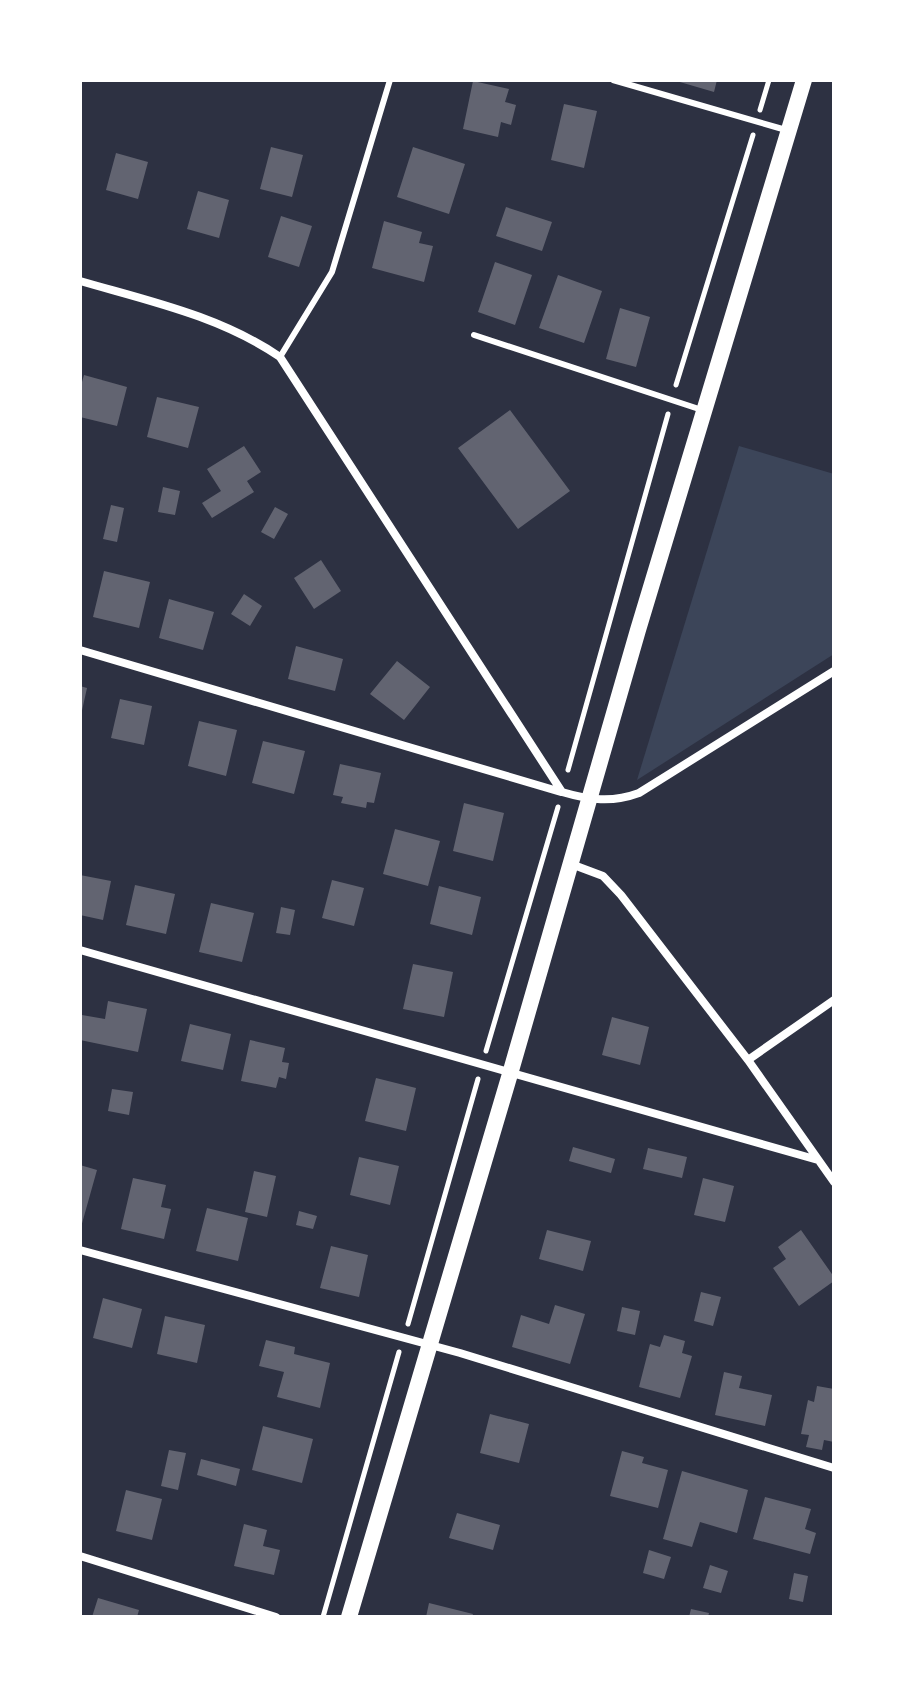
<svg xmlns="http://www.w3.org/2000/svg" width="914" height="1697" viewBox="0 0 914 1697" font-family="Georgia,serif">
	<rect width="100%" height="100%" fill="#2d3142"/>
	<path fill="#3c4559" d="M 739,446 L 834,474 L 834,654 L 637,780 Z"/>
	<path fill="#626471" d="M 673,80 L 717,80 L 714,92 Z
		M 473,81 L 509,89 L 505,102 L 516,105 L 511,125 L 501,122 L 498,137 L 463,129 Z
		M 564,104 L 597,111 L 584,168 L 551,160 Z
		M 271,147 L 303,155 L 292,197 L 260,189 Z
		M 413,147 L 465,164 L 449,214 L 397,197 Z
		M 116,153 L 148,162 L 138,199 L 106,190 Z
		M 198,191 L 229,200 L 219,238 L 187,229 Z
		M 506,207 L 552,222 L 542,251 L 496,236 Z
		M 281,216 L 312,226 L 299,267 L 268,257 Z
		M 384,221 L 422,232 L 419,243 L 433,246 L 424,282 L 372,268 Z
		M 495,262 L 532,275 L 515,325 L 478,312 Z
		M 558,275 L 602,291 L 584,343 L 539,328 Z
		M 620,308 L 650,317 L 636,367 L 606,359 Z
		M 84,375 L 127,387 L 117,426 L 80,417 L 80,389 Z
		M 157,397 L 199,407 L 188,448 L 147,437 Z
		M 510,410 L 570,491 L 518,529 L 458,448 Z
		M 244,446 L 261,472 L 247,481 L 254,492 L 212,518 L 202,503 L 221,491 L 207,469 Z
		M 163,487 L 180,491 L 175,515 L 158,512 Z
		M 111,505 L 124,508 L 117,542 L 103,539 Z
		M 275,507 L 288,514 L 274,539 L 261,532 Z
		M 321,560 L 341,591 L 314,609 L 294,578 Z
		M 104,571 L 150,582 L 139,628 L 93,617 Z
		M 244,594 L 262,606 L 250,626 L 231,614 Z
		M 169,599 L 214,612 L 203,650 L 159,638 Z
		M 296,646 L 343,659 L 335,691 L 288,679 Z
		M 397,661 L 430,687 L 404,720 L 370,694 Z
		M 80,686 L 87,688 L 81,715 L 80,715 Z
		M 120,699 L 152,706 L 144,745 L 111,738 Z
		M 199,721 L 237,730 L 226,776 L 188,766 Z
		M 263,741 L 305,751 L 294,794 L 252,783 Z
		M 340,764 L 381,773 L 374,803 L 367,802 L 366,808 L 341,803 L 343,797 L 333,795 Z
		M 464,803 L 504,813 L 493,861 L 453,851 Z
		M 395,829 L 440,841 L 428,886 L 383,874 Z
		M 80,875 L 111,881 L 103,920 L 80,915 Z
		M 332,880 L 364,888 L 354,926 L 322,918 Z
		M 135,885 L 175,894 L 166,934 L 126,925 Z
		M 439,886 L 481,897 L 472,935 L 430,924 Z
		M 211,903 L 254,913 L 242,962 L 199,952 Z
		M 281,907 L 295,910 L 290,935 L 276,933 Z
		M 413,964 L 453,972 L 444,1017 L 403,1009 Z
		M 108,1001 L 147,1009 L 138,1052 L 80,1040 L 82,1015 L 105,1019 Z
		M 612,1017 L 649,1027 L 640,1065 L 602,1055 Z
		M 190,1024 L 231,1034 L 223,1070 L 181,1061 Z
		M 250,1040 L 285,1048 L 282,1062 L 289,1063 L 286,1079 L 279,1077 L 276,1088 L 241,1081 Z
		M 376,1078 L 416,1088 L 406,1131 L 365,1121 Z
		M 112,1089 L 133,1092 L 129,1115 L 108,1111 Z
		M 573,1147 L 615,1159 L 611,1173 L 569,1161 Z
		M 648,1148 L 687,1157 L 682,1178 L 643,1169 Z
		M 359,1157 L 399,1166 L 390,1205 L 350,1195 Z
		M 80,1165 L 97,1170 L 81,1227 L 80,1227 Z
		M 254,1171 L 276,1176 L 267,1217 L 245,1212 Z
		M 133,1178 L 166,1185 L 161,1207 L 171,1209 L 164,1239 L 121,1229 Z
		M 703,1178 L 734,1186 L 725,1222 L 694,1215 Z
		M 207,1208 L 248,1218 L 238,1261 L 196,1251 Z
		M 299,1211 L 317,1216 L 313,1229 L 296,1225 Z
		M 547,1230 L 591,1241 L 583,1271 L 539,1259 Z
		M 801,1230 L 834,1277 L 834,1281 L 799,1306 L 773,1268 L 786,1259 L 778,1247 Z
		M 331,1246 L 368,1255 L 359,1297 L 320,1288 Z
		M 701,1292 L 721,1297 L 713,1326 L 694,1321 Z
		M 103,1298 L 142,1309 L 132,1348 L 93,1338 Z
		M 555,1305 L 585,1314 L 570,1364 L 512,1347 L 521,1315 L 549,1324 Z
		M 622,1307 L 640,1311 L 635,1335 L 617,1331 Z
		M 165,1316 L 205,1325 L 197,1363 L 157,1354 Z
		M 664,1335 L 685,1341 L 682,1353 L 692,1356 L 680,1398 L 639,1387 L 650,1344 L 660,1347 Z
		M 266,1340 L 295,1347 L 294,1354 L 330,1363 L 320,1408 L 277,1397 L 284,1372 L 259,1366 Z
		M 724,1372 L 742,1376 L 739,1388 L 772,1395 L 765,1426 L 715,1415 Z
		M 817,1386 L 834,1389 L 834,1442 L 824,1440 L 822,1450 L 806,1447 L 809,1435 L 801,1434 L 808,1400 L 814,1402 Z
		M 490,1414 L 529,1424 L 519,1463 L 480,1453 Z
		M 263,1426 L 313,1439 L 302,1483 L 252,1470 Z
		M 169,1450 L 186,1453 L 178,1490 L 161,1486 Z
		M 622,1451 L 644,1457 L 642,1463 L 668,1470 L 658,1508 L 610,1496 Z
		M 201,1459 L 240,1469 L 236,1486 L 197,1475 Z
		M 682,1471 L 748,1490 L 737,1533 L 700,1522 L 692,1547 L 663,1539 Z
		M 126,1490 L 162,1499 L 152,1540 L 116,1531 Z
		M 765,1497 L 811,1509 L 805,1529 L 816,1533 L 810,1554 L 753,1539 Z
		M 457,1513 L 500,1525 L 493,1550 L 449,1538 Z
		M 244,1524 L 267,1530 L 263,1546 L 280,1550 L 274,1575 L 234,1566 Z
		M 649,1550 L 671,1557 L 664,1579 L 643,1573 Z
		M 710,1565 L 728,1571 L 721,1593 L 703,1588 Z
		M 794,1573 L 808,1576 L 803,1602 L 789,1599 Z
		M 98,1598 L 139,1610 L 137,1617 L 92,1617 Z
		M 429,1603 L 473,1614 L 472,1617 L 426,1617 Z
		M 691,1609 L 709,1613 L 708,1617 L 689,1617 Z"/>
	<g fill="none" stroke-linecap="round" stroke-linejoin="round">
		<path stroke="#fff" stroke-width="5" d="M 760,110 L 769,80
			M 676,385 L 753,135
			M 568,770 L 668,414
			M 486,1051 L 558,807
			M 408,1324 L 478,1079
			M 323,1617 L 399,1352"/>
		<path stroke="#fff" stroke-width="6" d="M 613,80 L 786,130
			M 474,335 L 702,410
			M 280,357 L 332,272 L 390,80"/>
		<path stroke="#fff" stroke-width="8" d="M 80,281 C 149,301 220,316 280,357 L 562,792 C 589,800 612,803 639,793 L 834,671
			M 80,650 L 561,792
			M 571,864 L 603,876 L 621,895 L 748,1060 L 834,1182
			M 80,950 L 818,1160
			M 748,1060 L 834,1000
			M 80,1250 L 460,1353 L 834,1468
			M 80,1556 L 276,1617"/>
		<path stroke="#fff" stroke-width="16" d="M 349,1617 L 510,1074 L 638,630 L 804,80"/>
	</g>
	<rect width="914" height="1697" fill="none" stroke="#ffffff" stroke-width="164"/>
</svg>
